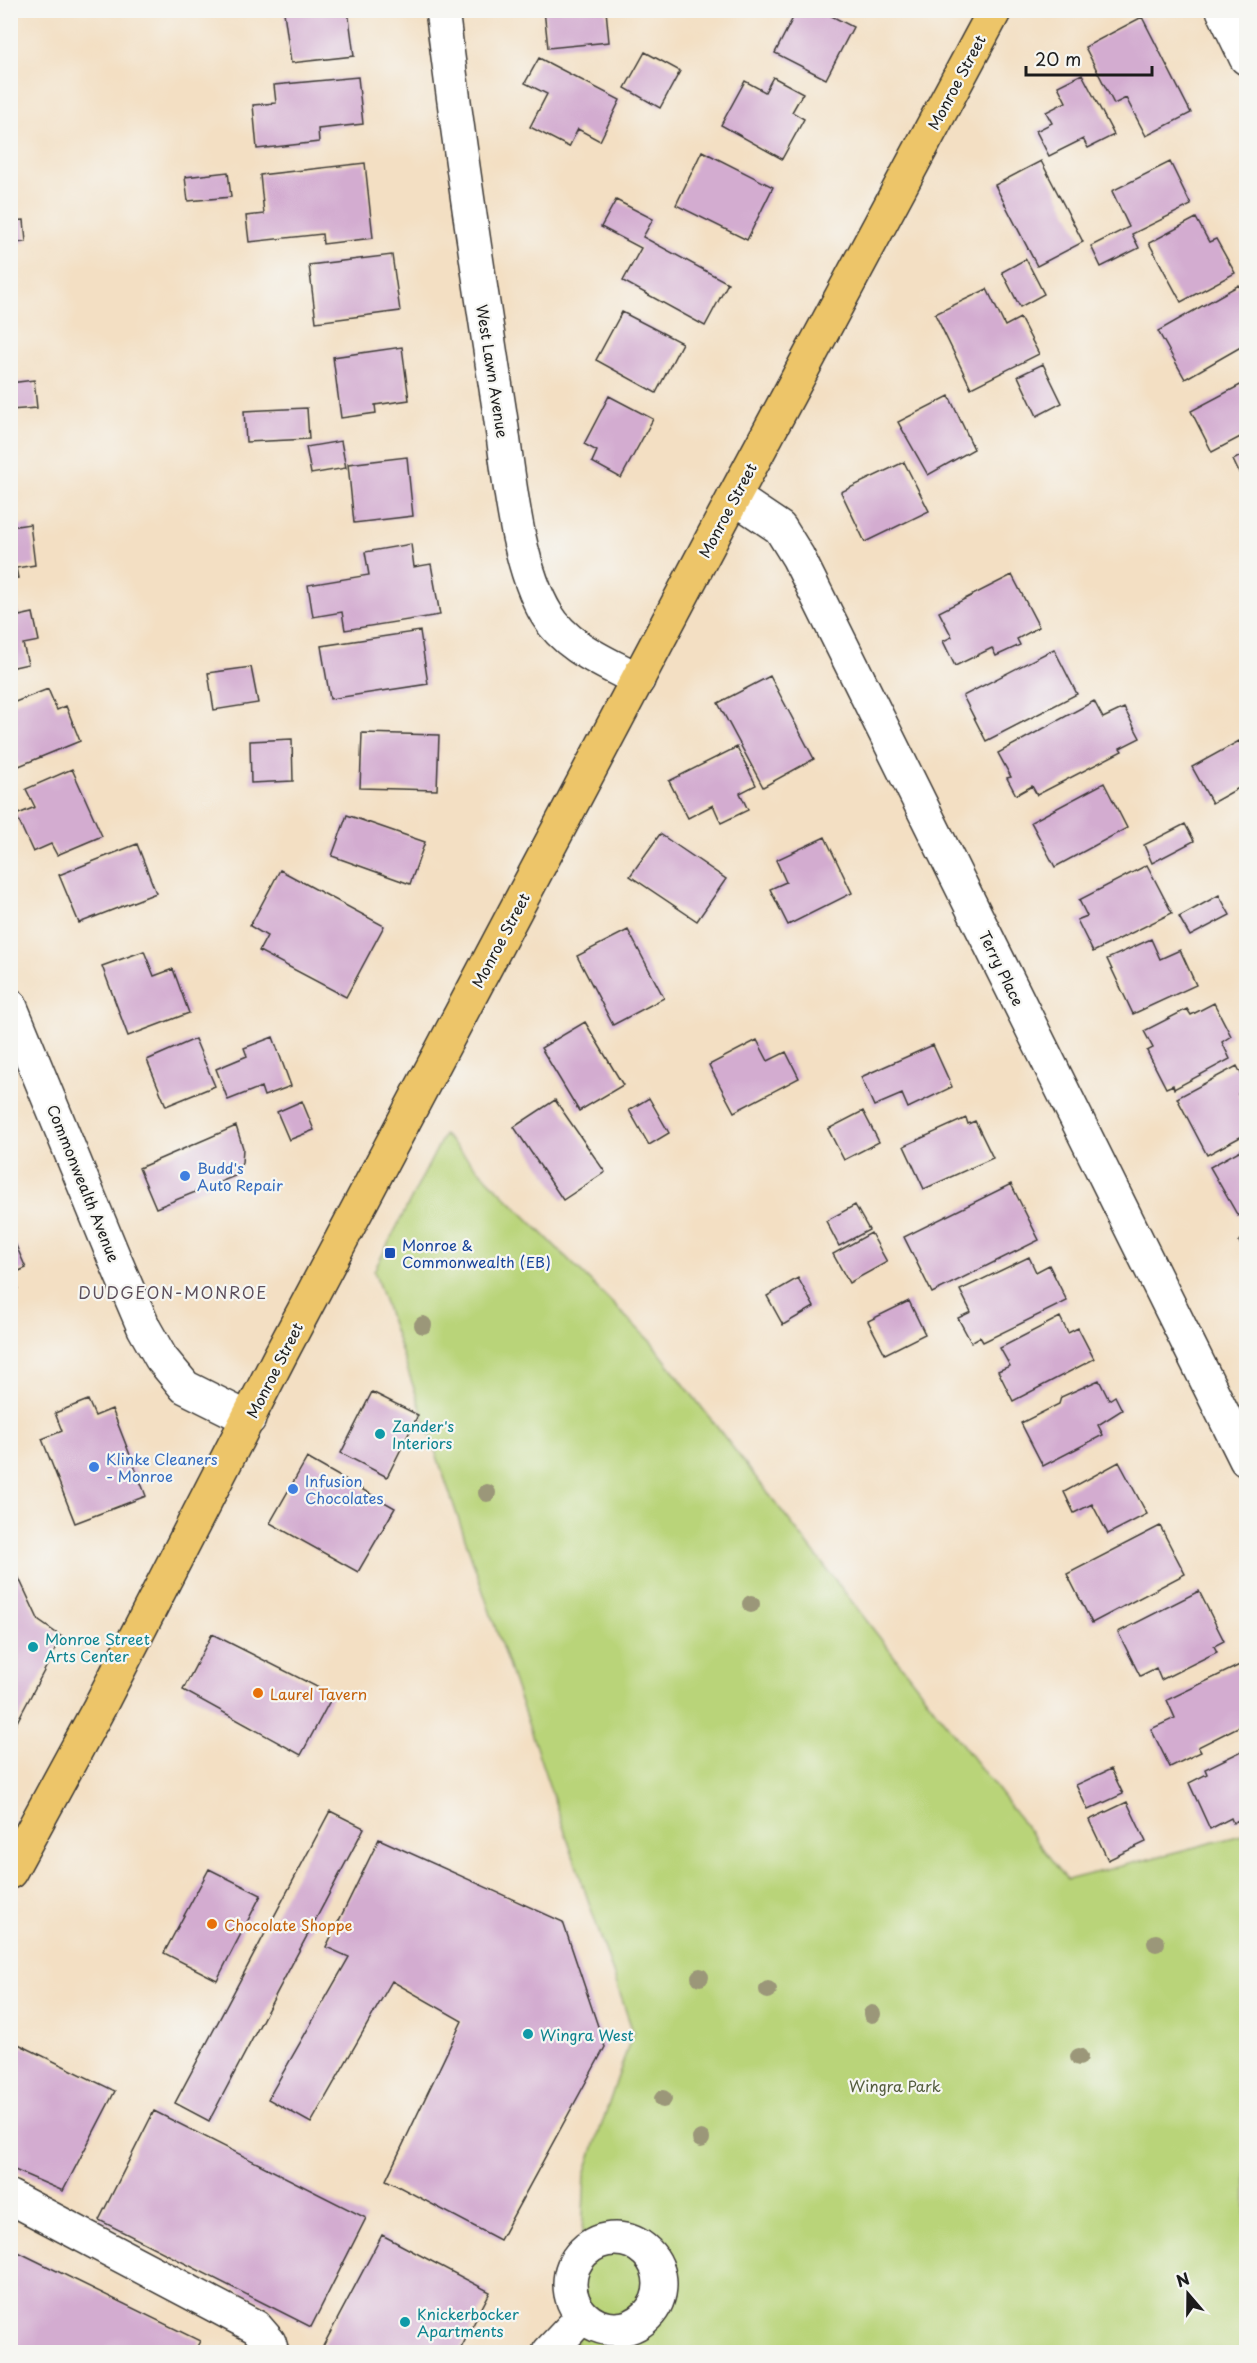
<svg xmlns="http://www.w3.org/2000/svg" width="1257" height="2363" viewBox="0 0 1257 2363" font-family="'Playpen Sans',sans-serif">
	<rect width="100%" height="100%" fill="#f6f6f2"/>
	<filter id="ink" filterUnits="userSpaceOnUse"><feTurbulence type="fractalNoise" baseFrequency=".0167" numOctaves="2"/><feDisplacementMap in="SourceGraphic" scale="12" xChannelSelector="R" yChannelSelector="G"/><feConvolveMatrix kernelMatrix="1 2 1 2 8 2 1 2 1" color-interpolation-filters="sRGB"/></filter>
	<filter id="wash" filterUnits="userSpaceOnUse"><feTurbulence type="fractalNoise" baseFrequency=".008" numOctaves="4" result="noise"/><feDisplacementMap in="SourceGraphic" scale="24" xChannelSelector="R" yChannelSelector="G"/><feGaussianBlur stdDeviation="1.35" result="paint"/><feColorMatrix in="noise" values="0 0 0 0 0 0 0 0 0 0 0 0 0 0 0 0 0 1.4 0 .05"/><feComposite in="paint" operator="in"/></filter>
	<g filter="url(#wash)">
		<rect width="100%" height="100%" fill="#f3dfc3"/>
		<path fill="#b9d479" stroke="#6a784a" stroke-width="1.5" d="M 444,1135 L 652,1343 L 1067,1880 L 1246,1834 L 1246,2352 L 576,2352 L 585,2174 L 633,2032 L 374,1271 Z"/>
		<g id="blocks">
			<path fill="#d3acd0" d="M 294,10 L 348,10 L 354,56 L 291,63 L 284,12 Z
				M 544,10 L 606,10 L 609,42 L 548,48 Z
				M 797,10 L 820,10 L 853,27 L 826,79 L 775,53 Z
				M 1142,17 L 1191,113 L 1146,136 L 1126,98 L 1114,104 L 1085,47 Z
				M 645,52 L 680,71 L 660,108 L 625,88 Z
				M 539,58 L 620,100 L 600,141 L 578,129 L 569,147 L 530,127 L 547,94 L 525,83 Z
				M 1082,74 L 1114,135 L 1088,148 L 1083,139 L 1049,156 L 1036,131 L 1052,123 L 1046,112 L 1066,102 L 1058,86 Z
				M 358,77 L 363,124 L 318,129 L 319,142 L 257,149 L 253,105 L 276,103 L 274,85 Z
				M 773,77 L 803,93 L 792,112 L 804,119 L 782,159 L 721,125 L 745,81 L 765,92 Z
				M 702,151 L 773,187 L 747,240 L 676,205 Z
				M 1041,161 L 1083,242 L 1037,266 L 995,185 Z
				M 1170,162 L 1191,205 L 1132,234 L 1139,248 L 1101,267 L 1091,246 L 1129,227 L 1112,191 Z
				M 365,163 L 373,238 L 323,244 L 322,234 L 249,242 L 246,216 L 264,214 L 260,175 Z
				M 228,172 L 231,197 L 188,201 L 185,177 Z
				M 616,200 L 653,219 L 643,237 L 728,283 L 705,326 L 623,281 L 641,248 L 601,227 Z
				M 1196,218 L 1209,242 L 1216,239 L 1235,273 L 1181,302 L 1149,243 Z
				M 24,220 L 26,242 L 10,243 L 10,221 Z
				M 392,255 L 400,311 L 316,322 L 309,265 Z
				M 1026,259 L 1044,294 L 1020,307 L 1002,272 Z
				M 1239,285 L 1246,297 L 1246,344 L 1185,379 L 1158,331 Z
				M 987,289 L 1005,326 L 1020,318 L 1039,354 L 971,388 L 935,314 Z
				M 622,312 L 682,343 L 656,393 L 596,360 Z
				M 402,347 L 409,400 L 375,405 L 376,413 L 341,418 L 333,357 Z
				M 1043,364 L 1062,403 L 1037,416 L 1018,376 Z
				M 34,380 L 37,408 L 10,410 L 10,383 Z
				M 1246,382 L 1246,434 L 1212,452 L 1191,411 Z
				M 609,396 L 653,419 L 621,478 L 592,462 L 597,451 L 584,444 Z
				M 949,396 L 974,449 L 928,475 L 898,422 Z
				M 307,408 L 309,439 L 246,442 L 244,411 Z
				M 341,441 L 346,468 L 311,474 L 306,447 Z
				M 1246,453 L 1246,487 L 1233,460 Z
				M 407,457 L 413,516 L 354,523 L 348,464 Z
				M 904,462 L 929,511 L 865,542 L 841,492 Z
				M 30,524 L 35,565 L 16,568 L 18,578 L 10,579 L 10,527 Z
				M 411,544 L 414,567 L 431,564 L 440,615 L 345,630 L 342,612 L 313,617 L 308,585 L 369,575 L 365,552 Z
				M 1012,575 L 1039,627 L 1017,639 L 1020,645 L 996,656 L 992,648 L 955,666 L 943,641 L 952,637 L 939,612 Z
				M 16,601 L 19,616 L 33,613 L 39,641 L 23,644 L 28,664 L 10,668 L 10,602 Z
				M 420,631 L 428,684 L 330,699 L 321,646 Z
				M 1054,649 L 1077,694 L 986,741 L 963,696 Z
				M 251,667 L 258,703 L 214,710 L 208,673 Z
				M 770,676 L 814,759 L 763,787 L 718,703 Z
				M 48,689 L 57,710 L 66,706 L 80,741 L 19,766 L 10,745 L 10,704 Z
				M 1094,701 L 1103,718 L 1124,708 L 1140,738 L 1120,748 L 1122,751 L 1037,795 L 1032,786 L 1016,795 L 1007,778 L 1011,777 L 998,753 Z
				M 362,733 L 439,735 L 437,790 L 360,788 Z
				M 292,739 L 293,781 L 251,783 L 250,741 Z
				M 1239,741 L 1246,755 L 1246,784 L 1212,803 L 1192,767 Z
				M 737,747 L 756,785 L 740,793 L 748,810 L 721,823 L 713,805 L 688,818 L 669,781 Z
				M 72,769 L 102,836 L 57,855 L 51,844 L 33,852 L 16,815 L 35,807 L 26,789 Z
				M 1104,783 L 1127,828 L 1055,867 L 1031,822 Z
				M 347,815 L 425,842 L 410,884 L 332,856 Z
				M 1185,824 L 1194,841 L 1152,863 L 1144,845 Z
				M 660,834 L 726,879 L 697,921 L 630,876 Z
				M 825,837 L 852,893 L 788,925 L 770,889 L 786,882 L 776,860 Z
				M 137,844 L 156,893 L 79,923 L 59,875 Z
				M 1147,865 L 1172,913 L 1093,952 L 1077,920 L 1087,916 L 1079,900 Z
				M 280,870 L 384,926 L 346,997 L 259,951 L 267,936 L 250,926 Z
				M 1219,895 L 1230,915 L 1190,936 L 1179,917 Z
				M 628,930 L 664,998 L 613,1025 L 577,956 Z
				M 1151,939 L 1160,959 L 1180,950 L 1196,985 L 1133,1014 L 1107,959 Z
				M 144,951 L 154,976 L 173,969 L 189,1013 L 128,1036 L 102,966 Z
				M 1214,1003 L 1231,1036 L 1222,1042 L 1230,1059 L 1174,1089 L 1173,1085 L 1166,1088 L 1147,1051 L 1153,1048 L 1144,1031 L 1187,1009 L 1191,1015 Z
				M 585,1022 L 623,1085 L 579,1111 L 541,1048 Z
				M 273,1037 L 291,1086 L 264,1096 L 261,1087 L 228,1100 L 216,1069 L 247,1056 L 244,1048 Z
				M 195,1039 L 215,1086 L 166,1106 L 147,1060 Z
				M 757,1040 L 768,1061 L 786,1052 L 799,1078 L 734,1112 L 709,1065 Z
				M 933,1045 L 952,1087 L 908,1108 L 902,1094 L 874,1106 L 861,1077 Z
				M 1237,1066 L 1246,1083 L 1246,1089 L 1238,1094 L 1246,1110 L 1246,1134 L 1207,1155 L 1177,1098 Z
				M 649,1098 L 669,1133 L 649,1145 L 629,1110 Z
				M 555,1100 L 605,1172 L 563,1200 L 514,1127 Z
				M 302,1101 L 314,1130 L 289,1140 L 277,1112 Z
				M 863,1111 L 879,1142 L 844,1160 L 828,1129 Z
				M 966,1118 L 968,1124 L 975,1121 L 993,1158 L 924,1189 L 904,1146 Z
				M 236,1126 L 243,1148 L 242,1163 L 235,1176 L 156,1208 L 139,1168 Z
				M 1246,1147 L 1246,1211 L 1238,1216 L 1210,1167 Z
				M 1011,1184 L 1039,1240 L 932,1293 L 904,1237 Z
				M 855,1205 L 869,1230 L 839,1246 L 826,1221 Z
				M 10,1232 L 26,1268 L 12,1274 L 18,1288 L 10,1291 Z
				M 871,1233 L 887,1262 L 849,1283 L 833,1254 Z
				M 1246,1237 L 1246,1257 L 1239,1241 Z
				M 1029,1257 L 1036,1272 L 1049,1265 L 1067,1301 L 983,1342 L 980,1337 L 971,1342 L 958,1318 L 971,1312 L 960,1290 Z
				M 798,1278 L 814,1307 L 783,1325 L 767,1296 Z
				M 909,1301 L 925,1334 L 885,1354 L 868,1321 Z
				M 1060,1317 L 1068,1333 L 1078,1328 L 1094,1359 L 1013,1401 L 998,1371 L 1010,1366 L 1000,1348 Z
				M 1099,1380 L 1109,1400 L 1115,1396 L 1122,1410 L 1098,1425 L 1103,1435 L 1043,1466 L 1021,1423 L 1059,1404 L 1061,1397 Z
				M 372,1392 L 418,1415 L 387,1477 L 341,1453 Z
				M 88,1400 L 95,1416 L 112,1409 L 146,1496 L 75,1523 L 42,1439 L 62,1431 L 55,1413 Z
				M 307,1458 L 395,1508 L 358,1572 L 270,1523 Z
				M 1119,1462 L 1147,1514 L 1108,1534 L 1092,1504 L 1074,1513 L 1064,1492 Z
				M 1160,1526 L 1185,1574 L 1092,1623 L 1067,1574 Z
				M 10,1559 L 39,1621 L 62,1637 L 10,1735 Z
				M 1199,1591 L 1224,1641 L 1214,1646 L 1217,1652 L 1161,1680 L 1156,1668 L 1140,1676 L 1118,1632 Z
				M 212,1634 L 333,1695 L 301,1755 L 183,1690 Z
				M 1246,1662 L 1246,1723 L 1198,1747 L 1201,1752 L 1170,1767 L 1151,1729 L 1175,1718 L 1167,1700 Z
				M 1246,1749 L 1246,1816 L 1233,1823 L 1231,1818 L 1210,1829 L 1189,1783 L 1207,1774 L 1205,1769 Z
				M 1111,1769 L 1123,1794 L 1088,1810 L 1076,1785 Z
				M 1127,1802 L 1146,1842 L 1108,1860 L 1089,1820 Z
				M 330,1811 L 364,1828 L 209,2121 L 175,2103 Z
				M 379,1839 L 563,1922 L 605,2047 L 500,2240 L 386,2180 L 462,2021 L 392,1981 L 311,2123 L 268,2099 L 349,1957 L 326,1947 Z
				M 209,1869 L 261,1895 L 217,1980 L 164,1953 Z
				M 10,2040 L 115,2091 L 63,2191 L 10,2168 Z
				M 154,2111 L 366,2218 L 311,2327 L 99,2220 Z
				M 382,2235 L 490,2292 L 459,2352 L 320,2352 Z
				M 10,2248 L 200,2341 L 194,2352 L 18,2352 L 10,2349 Z"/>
		</g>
	</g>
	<g filter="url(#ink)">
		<use href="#blocks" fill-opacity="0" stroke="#3c3935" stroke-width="1.5"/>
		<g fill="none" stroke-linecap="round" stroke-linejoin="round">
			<defs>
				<path id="minor" d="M 442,10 C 459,145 479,280 500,414 C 509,474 516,565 547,615 C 567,648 606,662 638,680
					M 1223,10 L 1246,58
					M 734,497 L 780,528 L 798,557 L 1246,1460
					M 10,1005 L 115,1260 L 144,1328 L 161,1358 L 185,1387 L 249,1419
					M 10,2197 L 256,2327 L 269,2342 L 272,2352
					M570 2284a45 45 0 1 1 90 0a45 45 0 1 1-90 0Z
					M 549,2352 L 583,2316"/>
				<path id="major" d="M 10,1872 L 99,1708 L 282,1352 L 734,497 L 995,10"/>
			</defs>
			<use href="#minor" stroke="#3c3935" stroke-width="36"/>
			<use href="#major" stroke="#3c3935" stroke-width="36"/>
			<use href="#minor" stroke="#fff" stroke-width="33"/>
			<use href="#major" stroke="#edc569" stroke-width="33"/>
		</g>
		<g fill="#9b9779">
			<circle cx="423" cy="1325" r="9"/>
			<circle cx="487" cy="1493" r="9"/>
			<circle cx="751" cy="1604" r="9"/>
			<circle cx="1156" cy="1943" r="9"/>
			<circle cx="700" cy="1977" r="9"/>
			<circle cx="768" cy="1990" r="9"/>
			<circle cx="872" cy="2014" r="9"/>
			<circle cx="1079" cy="2057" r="9"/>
			<circle cx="663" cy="2099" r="9"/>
			<circle cx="701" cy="2139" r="9"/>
		</g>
	</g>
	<g fill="#3f7fe0" stroke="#f6f6f2" stroke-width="2">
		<circle cx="185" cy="1176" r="6"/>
		<circle cx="94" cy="1467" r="6"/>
		<circle cx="293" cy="1489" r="6"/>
	</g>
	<rect fill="#1a4fb4" stroke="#f6f6f2" stroke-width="2" x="384" y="1247" width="12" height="12" rx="3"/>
	<g fill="#0f9aa8" stroke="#f6f6f2" stroke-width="2">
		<circle cx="380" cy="1434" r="6"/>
		<circle cx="33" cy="1647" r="6"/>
		<circle cx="528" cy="2034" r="6"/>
		<circle cx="405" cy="2322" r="6"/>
	</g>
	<g fill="#e8710a" stroke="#f6f6f2" stroke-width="2">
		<circle cx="258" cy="1693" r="6"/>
		<circle cx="212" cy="1924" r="6"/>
	</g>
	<g text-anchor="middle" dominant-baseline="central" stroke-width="4.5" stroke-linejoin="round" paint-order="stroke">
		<g font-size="15" fill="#1c1c1c" stroke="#f6f6f2">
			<text transform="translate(956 82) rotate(-62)">Monroe Street</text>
			<text transform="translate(493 371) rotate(81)">West Lawn Avenue</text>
			<text transform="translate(727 510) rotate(-62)">Monroe Street</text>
			<text transform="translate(500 940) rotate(-62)">Monroe Street</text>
			<text transform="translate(1002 968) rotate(64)">Terry Place</text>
			<text transform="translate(84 1183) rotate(68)">Commonwealth Avenue</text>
			<text transform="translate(274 1370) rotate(-63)">Monroe Street</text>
		</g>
		<g font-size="15" fill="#366cbe" stroke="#f6f6f2" text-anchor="start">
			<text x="197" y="1167">Budd's<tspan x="197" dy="17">Auto Repair</tspan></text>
			<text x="106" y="1458">Klinke Cleaners<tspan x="106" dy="17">- Monroe</tspan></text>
			<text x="305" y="1480">Infusion<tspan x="305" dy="17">Chocolates</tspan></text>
		</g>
		<g font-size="15" fill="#164399" stroke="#f6f6f2" text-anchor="start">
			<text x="402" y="1244">Monroe &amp;<tspan x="402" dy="17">Commonwealth (EB)</tspan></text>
		</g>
		<g font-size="15" fill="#0d838f" stroke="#f6f6f2" text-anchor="start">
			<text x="392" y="1425">Zander's<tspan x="392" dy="17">Interiors</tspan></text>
			<text x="45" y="1638">Monroe Street<tspan x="45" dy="17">Arts Center</tspan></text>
			<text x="540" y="2034">Wingra West</text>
			<text x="417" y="2313">Knickerbocker<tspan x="417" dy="17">Apartments</tspan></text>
		</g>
		<g font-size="15" fill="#c56008" stroke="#f6f6f2" text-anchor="start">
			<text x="270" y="1693">Laurel Tavern</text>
			<text x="224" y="1924">Chocolate Shoppe</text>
		</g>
		<g font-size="15" fill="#535c3d" stroke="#f6f6f2">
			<text x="895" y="2085">Wingra Park</text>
		</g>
		<g font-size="16" letter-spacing="1.5" fill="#5c4e5b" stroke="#f6f6f2">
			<text x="173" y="1292">DUDGEON-MONROE</text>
		</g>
	</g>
	<rect width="1257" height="2363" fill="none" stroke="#f6f6f2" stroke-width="36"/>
	<g transform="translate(1188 2294) rotate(340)" stroke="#f6f6f2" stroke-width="4.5" paint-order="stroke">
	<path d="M0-4.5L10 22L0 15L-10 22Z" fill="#1c1c1c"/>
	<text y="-9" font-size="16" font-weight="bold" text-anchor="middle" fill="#1c1c1c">N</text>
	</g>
	<path d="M1026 66v9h126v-9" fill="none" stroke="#1c1c1c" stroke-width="3"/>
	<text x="1035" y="66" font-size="18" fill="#1c1c1c" stroke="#f6f6f2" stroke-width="4.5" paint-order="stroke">20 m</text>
</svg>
